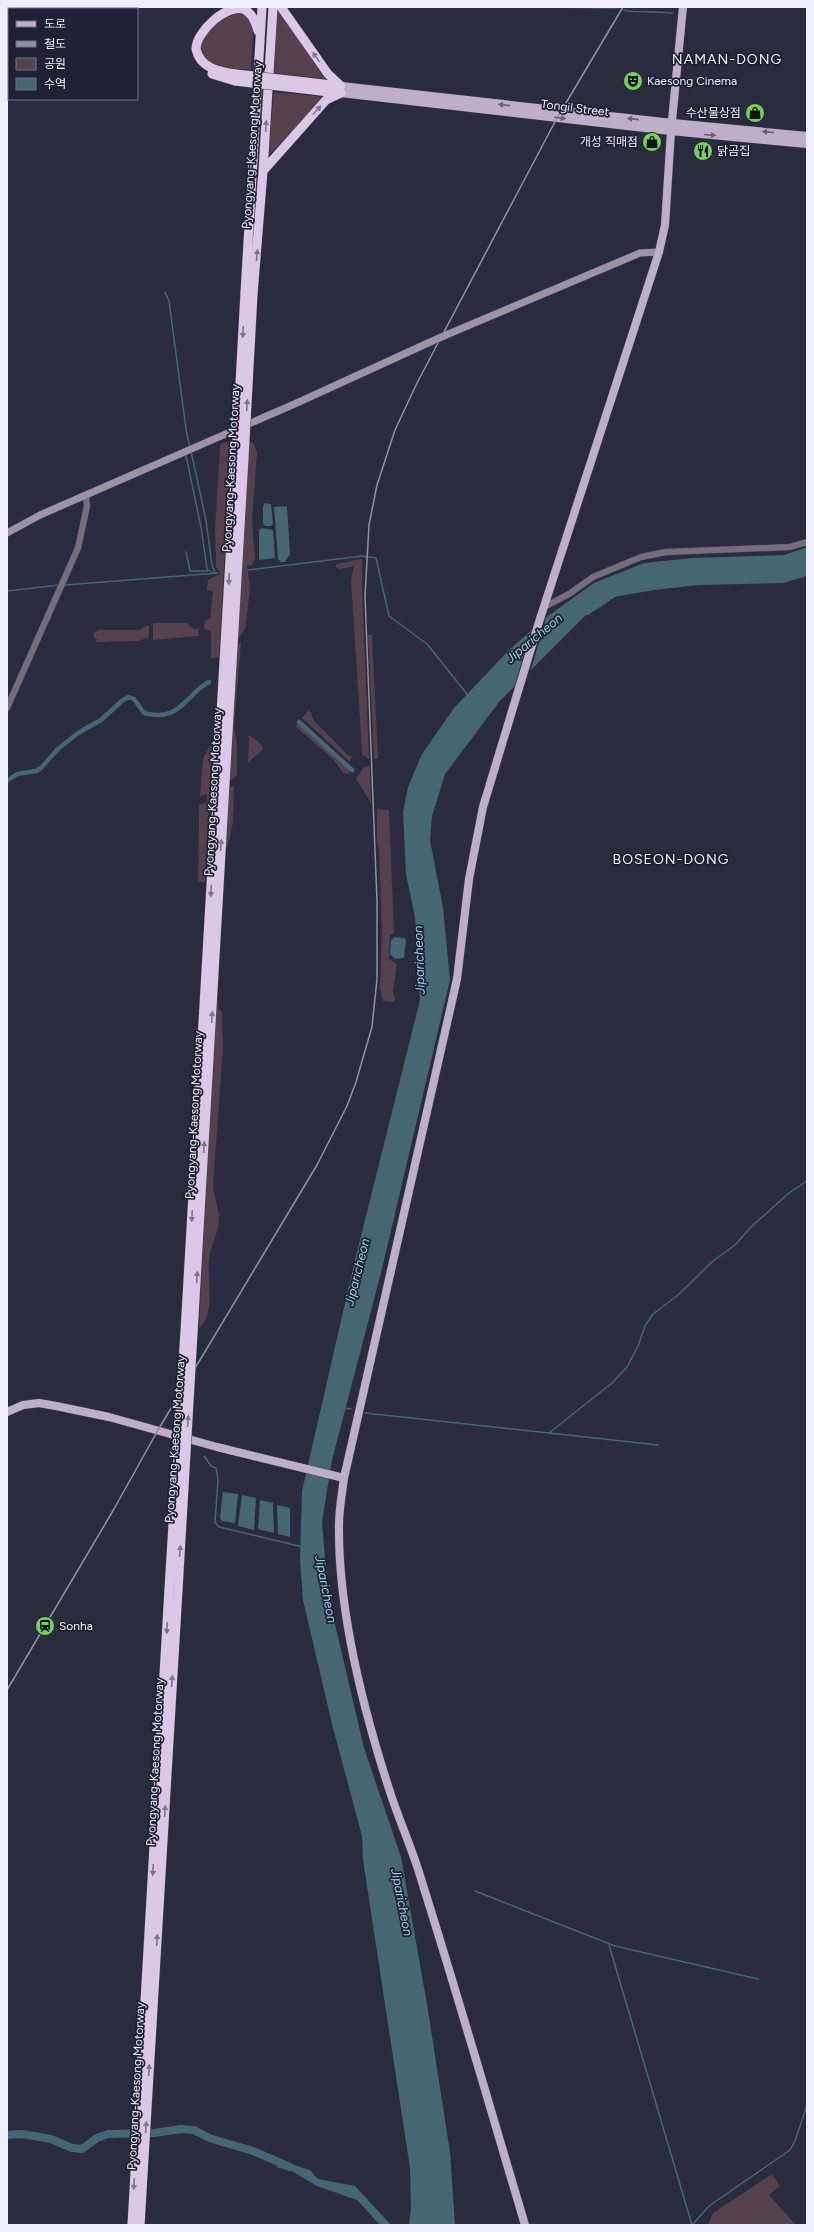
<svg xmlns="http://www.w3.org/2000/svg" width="814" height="2232" viewBox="0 0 814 2232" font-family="Figtree,'Noto Sans KR',sans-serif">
	<rect width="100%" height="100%" fill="#2a2b3c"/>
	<path fill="#53414c" d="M 277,8 L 325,79 L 274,73 Z
		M 233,13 L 243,13 L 252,22 L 253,32 L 251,70 C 238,69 206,69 200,55 C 199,52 199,46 199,42 L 210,28 Z
		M 274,92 L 325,97 L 268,156 Z
		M 231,441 L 219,657 L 211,658 L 211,631 L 204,629 L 205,620 L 210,619 L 213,591 L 207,590 L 208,580 L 220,574 L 219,570 L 216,568 L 215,529 L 220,446 L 222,443 Z
		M 249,442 L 253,443 L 257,452 L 252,521 L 255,558 L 252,565 L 247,566 L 250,588 L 246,624 L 245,629 L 238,639 Z
		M 362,559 L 362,587 L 369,759 L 362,755 L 362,751 L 351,580 L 354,566 L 340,569 L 336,567 L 336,564 Z
		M 153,623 L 187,623 L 193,629 L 198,629 L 199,636 L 153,640 Z
		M 146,626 L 149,626 L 149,637 L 139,641 L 96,642 L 97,639 L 93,638 L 94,633 L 98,630 L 139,630 Z
		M 368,635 L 372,635 L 378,759 L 374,759 Z
		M 241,642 L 234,728 L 237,743 L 237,775 L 229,782 L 237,646 Z
		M 309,710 L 314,721 L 348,755 L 352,756 L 350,762 L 302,718 Z
		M 298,723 L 348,767 L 350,774 L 343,773 L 333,759 L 295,726 Z
		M 249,735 L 261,744 L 263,749 L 248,763 Z
		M 212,743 L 205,882 L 198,882 L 199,805 L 207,802 L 207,794 L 200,796 L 203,758 Z
		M 370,766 L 371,803 L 356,779 L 364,767 Z
		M 234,785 L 233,822 L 228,846 L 224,849 L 229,788 Z
		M 377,809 L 389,810 L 394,933 L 390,935 L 389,959 L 397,964 L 393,992 L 395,998 L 394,1002 L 383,1001 L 380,988 L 382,931 L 379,850 L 377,841 Z
		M 218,1000 L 218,1007 L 222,1013 L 223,1048 L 213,1186 C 214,1198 219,1208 219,1219 C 219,1233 210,1246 209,1260 C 207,1279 216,1314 199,1328 L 215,1001 Z
		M 772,2174 L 780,2186 L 769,2195 L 796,2225 L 708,2225 L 713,2213 Z"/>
	<path fill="#456673" d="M 265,503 L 271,504 L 273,524 L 271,526 L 265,526 L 263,523 L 263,506 Z
		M 287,506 L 290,554 L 285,562 L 281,562 L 278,559 L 274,507 Z
		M 261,528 L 273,530 L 275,558 L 259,560 L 259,530 Z
		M 807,547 L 807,576 L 783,583 L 699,585 L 654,590 L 602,599 L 499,702 L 445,774 L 432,816 L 430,840 L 443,908 L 450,980 L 382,1269 L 332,1460 L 322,1522 L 328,1594 L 364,1748 L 401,1857 L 427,2004 L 450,2152 L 455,2225 L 409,2225 L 411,2208 L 410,2168 L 363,1860 L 362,1836 L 332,1724 L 303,1600 L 300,1559 L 302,1491 L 354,1264 L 420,1000 L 415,917 L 406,874 L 403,812 L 408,787 L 422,754 L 454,708 L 509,650 L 548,616 L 594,583 L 644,563 L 692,558 L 784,555 Z
		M 394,937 L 404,938 L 406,940 L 404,958 L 395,959 L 390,954 L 391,941 Z
		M 223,1492 L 238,1494 L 235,1523 L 222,1521 L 220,1518 Z
		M 242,1495 L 256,1498 L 254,1530 L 238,1526 Z
		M 260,1500 L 273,1503 L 274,1533 L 258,1529 Z
		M 277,1505 L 290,1508 L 290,1537 L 278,1534 Z
		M 284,2162 L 310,2170 L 318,2179 L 355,2186 L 391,2225 L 380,2225 L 357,2200 L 317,2186 L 292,2171 L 276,2167 Z"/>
	<path fill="#2a2b3c" d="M 546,618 L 530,673 L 514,688 L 531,630 Z"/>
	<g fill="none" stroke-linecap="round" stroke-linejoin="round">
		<path stroke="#456673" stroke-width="1.5" d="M 540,7 L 617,8
			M 624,10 C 628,13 663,11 672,13
			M 165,292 L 169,301 L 186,429 L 190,448
			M 191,451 L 206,520 L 212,565 L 215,573
			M 186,456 L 201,527 L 207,569 L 213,573
			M 186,552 L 190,571 L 208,571
			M 248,570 L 362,556 L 376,558 L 389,616 L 427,644 L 467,694
			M 65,585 L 218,573
			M 7,591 L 59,585
			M 345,1408 L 351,1409
			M 365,1413 L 658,1445
			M 549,1433 L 612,1383 L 627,1367 L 638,1346 L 645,1326 L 653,1314 L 677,1296 L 713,1261 L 735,1245 L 751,1227 L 789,1193 L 807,1181
			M 204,1456 L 211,1466 L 216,1468 L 218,1480 L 215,1522 L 219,1527 L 303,1547
			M 475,1891 L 615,1946 L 758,1979
			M 609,1945 L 692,2225
			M 693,2224 L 709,2206 L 790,2150 L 795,2141 L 807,2105"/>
		<path stroke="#456673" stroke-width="4.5" d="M 299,722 L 352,770
			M 7,781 L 17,774 L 36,771 L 41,768 L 58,749 L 78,733 L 101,720 L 123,700 L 129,697 L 134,699 L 144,713 C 180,723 185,695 209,682"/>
		<path stroke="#456673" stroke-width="8" d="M 587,611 L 614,593
			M 7,2135 L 22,2134 L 51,2139 L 72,2148 L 82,2149 L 97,2138 L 108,2134 L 154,2133 L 181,2129 L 194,2130 L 209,2138 L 253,2151 L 290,2167"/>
		<defs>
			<path id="tertiary" d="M 544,607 L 569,594 L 593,577 L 641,557 L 666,552 L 790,547 L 807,542
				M 7,708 L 78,548 L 87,506 L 86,495"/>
			<path id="secondary" d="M 446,335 L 640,253 L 659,252
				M 7,533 L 40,515 L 299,402 L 428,343"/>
			<path id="primary" d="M 341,86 L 672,123 L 807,136
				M 341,93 L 671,131 L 807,144
				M 7,1412 L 23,1405 L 39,1403 L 56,1406 L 109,1417 L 217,1447 L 344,1478
				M 525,2225 C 491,2111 458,1996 422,1882 C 414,1854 402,1827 392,1798 C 365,1716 338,1611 339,1525 C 339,1509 342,1494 344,1478 L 457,979 L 469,879 L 483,807 L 539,622 L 659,252 L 665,225 L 671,131 L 683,7"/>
			<path id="motorway" d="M 281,7 L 328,74 L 341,86
				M 212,74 L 235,81
				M 236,74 C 219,72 200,68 196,49 C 196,32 226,4 243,9 C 252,12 256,23 258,31
				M 297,81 L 340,86
				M 296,88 L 337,93
				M 263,171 L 326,100 L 341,93
				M 245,293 L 262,7
				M 253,294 L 263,171 L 273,7
				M 186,1315 L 236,456
				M 194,1316 L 244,458
				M 132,2225 L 169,1589
				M 140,2225 L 178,1590"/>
		</defs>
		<use href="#tertiary" stroke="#454657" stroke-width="7"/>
		<use href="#secondary" stroke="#454657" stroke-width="8"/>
		<use href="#primary" stroke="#454657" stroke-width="9"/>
		<use href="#motorway" stroke="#454657" stroke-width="10"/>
		<use href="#tertiary" stroke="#756e7a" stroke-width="6"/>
		<use href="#secondary" stroke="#9d93a5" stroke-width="7"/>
		<use href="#primary" stroke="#bdafc7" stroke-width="8"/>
		<use href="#motorway" stroke="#dac9e6" stroke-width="9"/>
		<path stroke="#90919f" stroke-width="1.5" d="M 7,1690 L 114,1509 L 158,1430 L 317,1165 L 347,1106 L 356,1082 L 372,1027 L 377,979 L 377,901 L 365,596 L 369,525 L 377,485 L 395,430 L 417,383 L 557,118 L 623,7"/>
		<defs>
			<path id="secondary-bridge" d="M 428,343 L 446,335"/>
			<path id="motorway-bridge" d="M 236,74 L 297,81
				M 235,81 L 296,88
				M 236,456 L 245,293
				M 244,458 L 253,294
				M 169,1589 L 186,1315
				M 178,1590 L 194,1316"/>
		</defs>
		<use href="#secondary-bridge" stroke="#454657" stroke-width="8" stroke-linecap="butt"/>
		<use href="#motorway-bridge" stroke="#454657" stroke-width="10" stroke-linecap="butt"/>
		<use href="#secondary-bridge" stroke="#9d93a5" stroke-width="7"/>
		<use href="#motorway-bridge" stroke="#dac9e6" stroke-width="9"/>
	</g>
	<defs><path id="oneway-solid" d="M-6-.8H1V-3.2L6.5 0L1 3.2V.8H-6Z"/></defs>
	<g fill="#7d758c">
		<use href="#oneway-solid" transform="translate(316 57) rotate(-125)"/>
		<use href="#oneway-solid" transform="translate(317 110) rotate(-48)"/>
		<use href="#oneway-solid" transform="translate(266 126) rotate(-87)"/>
		<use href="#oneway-solid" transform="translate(257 255) rotate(-85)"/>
		<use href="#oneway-solid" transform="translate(243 332) rotate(93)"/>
		<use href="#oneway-solid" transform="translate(247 405) rotate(-87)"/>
		<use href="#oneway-solid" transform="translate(229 579) rotate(93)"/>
		<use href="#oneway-solid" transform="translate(221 845) rotate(-87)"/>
		<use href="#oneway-solid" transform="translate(211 891) rotate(93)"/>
		<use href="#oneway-solid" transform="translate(212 1017) rotate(-87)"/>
		<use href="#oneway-solid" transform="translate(204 1147) rotate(-87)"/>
		<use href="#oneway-solid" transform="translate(192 1216) rotate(93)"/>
		<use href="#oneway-solid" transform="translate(197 1277) rotate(-87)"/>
		<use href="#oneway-solid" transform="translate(188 1421) rotate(-86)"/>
		<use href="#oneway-solid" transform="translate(180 1551) rotate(-86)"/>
		<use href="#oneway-solid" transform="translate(167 1628) rotate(93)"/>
		<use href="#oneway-solid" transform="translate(172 1681) rotate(-87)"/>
		<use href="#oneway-solid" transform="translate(165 1811) rotate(-87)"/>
		<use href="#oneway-solid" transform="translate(153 1870) rotate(93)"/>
		<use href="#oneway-solid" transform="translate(157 1940) rotate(-87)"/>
		<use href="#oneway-solid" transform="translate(149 2070) rotate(-87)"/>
		<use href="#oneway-solid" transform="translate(146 2127) rotate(-86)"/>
		<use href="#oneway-solid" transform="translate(134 2184) rotate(93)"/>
	</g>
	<g fill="#676175">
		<use href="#oneway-solid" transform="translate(504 105) rotate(-174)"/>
		<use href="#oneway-solid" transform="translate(560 118) rotate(7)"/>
		<use href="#oneway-solid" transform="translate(633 119) rotate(-174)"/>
		<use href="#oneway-solid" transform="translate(768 132) rotate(-175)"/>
		<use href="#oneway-solid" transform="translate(710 135) rotate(5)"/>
	</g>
	<defs>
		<symbol id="theatre-disc" viewBox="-11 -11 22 22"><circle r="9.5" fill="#74d25c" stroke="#202132"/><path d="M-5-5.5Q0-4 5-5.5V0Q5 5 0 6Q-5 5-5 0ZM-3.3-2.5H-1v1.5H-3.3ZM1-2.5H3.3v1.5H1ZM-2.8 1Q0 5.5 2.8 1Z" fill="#111"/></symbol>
		<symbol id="shop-disc" viewBox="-11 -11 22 22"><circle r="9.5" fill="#74d25c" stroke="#202132"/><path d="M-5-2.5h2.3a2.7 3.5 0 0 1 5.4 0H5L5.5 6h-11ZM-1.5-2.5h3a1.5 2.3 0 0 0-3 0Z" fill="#111"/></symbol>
		<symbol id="restaurant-disc" viewBox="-11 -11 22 22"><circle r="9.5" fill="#74d25c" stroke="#202132"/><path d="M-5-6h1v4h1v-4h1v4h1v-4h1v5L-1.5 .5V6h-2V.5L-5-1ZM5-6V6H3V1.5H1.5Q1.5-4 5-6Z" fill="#111"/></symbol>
		<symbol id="station-disc" viewBox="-11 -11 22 22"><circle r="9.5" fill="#74d25c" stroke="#202132"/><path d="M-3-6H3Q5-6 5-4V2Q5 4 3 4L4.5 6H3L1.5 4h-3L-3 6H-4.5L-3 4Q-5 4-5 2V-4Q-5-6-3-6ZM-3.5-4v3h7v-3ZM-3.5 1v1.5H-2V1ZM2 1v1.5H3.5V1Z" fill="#111"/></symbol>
	</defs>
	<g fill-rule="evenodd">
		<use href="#theatre-disc" x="622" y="70" width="22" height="22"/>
		<use href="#shop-disc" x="744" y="102" width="22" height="22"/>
		<use href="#shop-disc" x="641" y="131" width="22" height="22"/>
		<use href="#restaurant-disc" x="692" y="140" width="22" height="22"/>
		<use href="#station-disc" x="34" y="1615" width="22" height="22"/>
	</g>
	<g text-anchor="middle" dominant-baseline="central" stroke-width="3.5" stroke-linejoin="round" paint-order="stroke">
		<g font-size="12" fill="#eeeffb" stroke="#202132" text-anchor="start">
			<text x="647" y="81">Kaesong Cinema</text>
			<text x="741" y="113" text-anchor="end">수산물상점</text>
			<text x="638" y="142" text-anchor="end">개성 직매점</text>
			<text x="717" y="151">닭곰집</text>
			<text x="59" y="1626">Sonha</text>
		</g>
		<g font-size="12" fill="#eeeffb" stroke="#202132">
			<text transform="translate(575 108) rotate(7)">Tongil Street</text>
			<text transform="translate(252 145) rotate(-86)">Pyongyang-Kaesong Motorway</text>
			<text transform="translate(231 468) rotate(-87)">Pyongyang-Kaesong Motorway</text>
			<text transform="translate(213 792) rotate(-87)">Pyongyang-Kaesong Motorway</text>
			<text transform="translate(194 1115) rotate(-87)">Pyongyang-Kaesong Motorway</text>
			<text transform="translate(175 1439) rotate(-86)">Pyongyang-Kaesong Motorway</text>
			<text transform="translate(155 1762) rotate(-87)">Pyongyang-Kaesong Motorway</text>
			<text transform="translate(136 2086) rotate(-87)">Pyongyang-Kaesong Motorway</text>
		</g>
		<g font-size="13" font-style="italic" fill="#90d0ea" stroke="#202132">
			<text transform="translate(534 638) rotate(-40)">Jiparicheon</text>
			<text transform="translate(419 960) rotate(-92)">Jiparicheon</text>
			<text transform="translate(357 1272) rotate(-76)">Jiparicheon</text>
			<text transform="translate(326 1589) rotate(79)">Jiparicheon</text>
			<text transform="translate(402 1902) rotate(79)">Jiparicheon</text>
		</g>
		<g font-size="14" letter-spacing="1" fill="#eeeffb" stroke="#202132">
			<text x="727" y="59">NAMAN-DONG</text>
			<text x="671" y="859">BOSEON-DONG</text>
		</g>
	</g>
	<rect width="814" height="2232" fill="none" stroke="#eeeffb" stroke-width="16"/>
	<rect x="8" y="8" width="130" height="92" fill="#202132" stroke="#727382"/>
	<rect x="16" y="21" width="20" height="6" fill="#bdafc7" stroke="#727382"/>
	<text x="44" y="28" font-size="12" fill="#eeeffb">도로</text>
	<rect x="16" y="41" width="20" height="6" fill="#90919f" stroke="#727382"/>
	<text x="44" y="48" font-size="12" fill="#eeeffb">철도</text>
	<rect x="16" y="58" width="20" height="12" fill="#53414c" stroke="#727382"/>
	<text x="44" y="68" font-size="12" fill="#eeeffb">공원</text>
	<rect x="16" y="78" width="20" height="12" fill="#456673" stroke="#727382"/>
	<text x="44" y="88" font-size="12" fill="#eeeffb">수역</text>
</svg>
